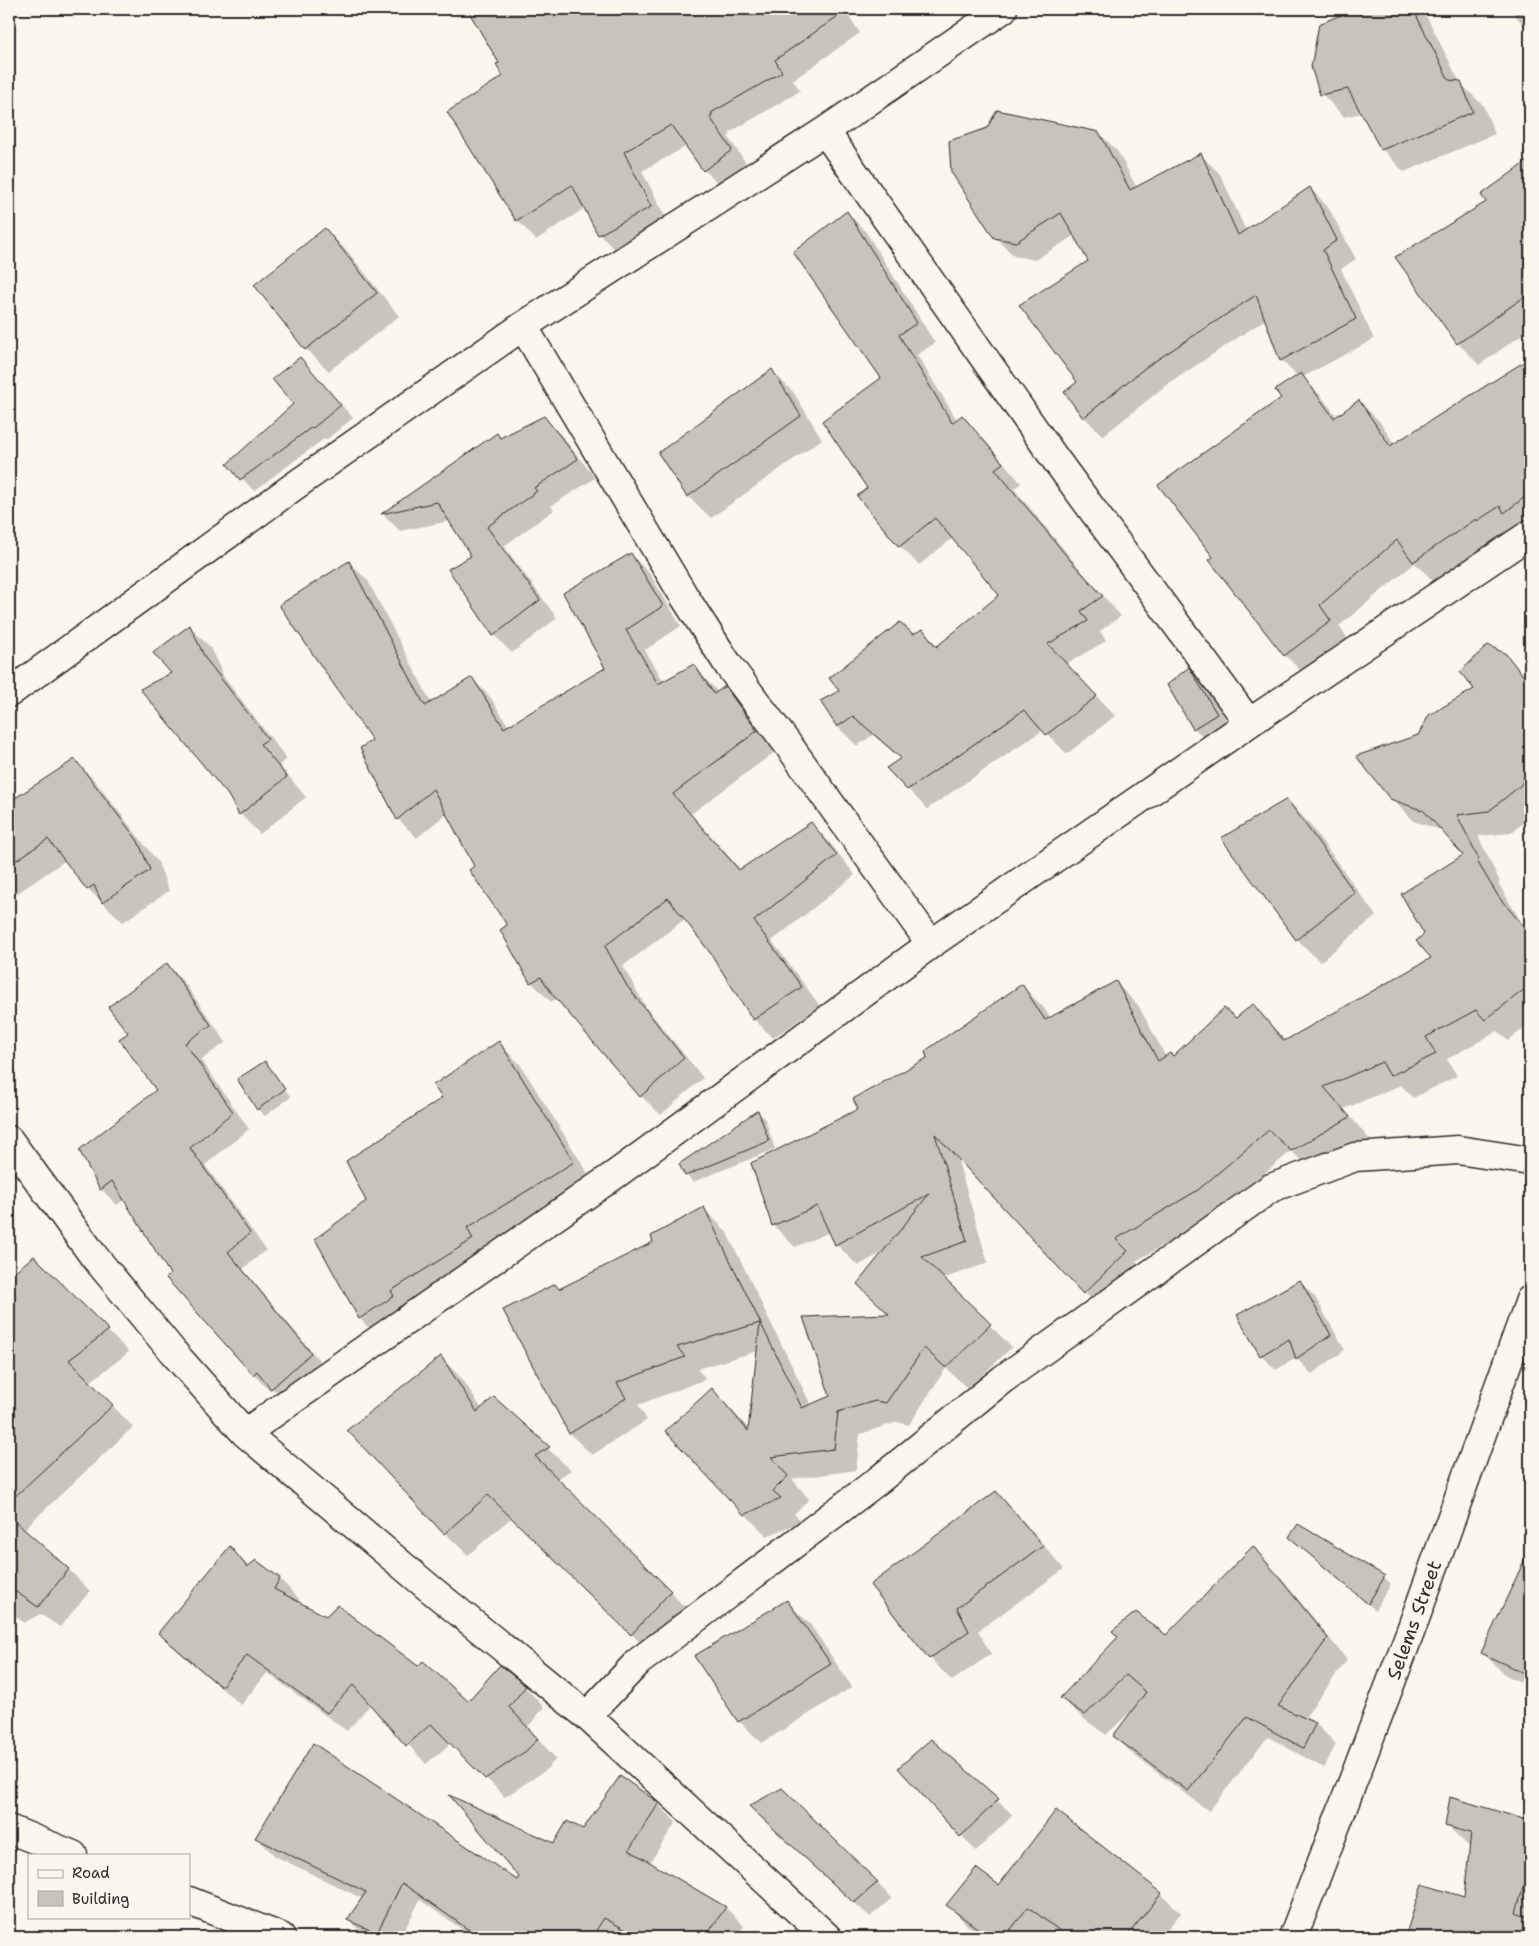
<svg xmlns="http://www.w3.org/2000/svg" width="1539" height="1946" viewBox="0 0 1539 1946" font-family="'Shantell Sans',sans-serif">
	<rect width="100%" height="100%" fill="#fbf7ec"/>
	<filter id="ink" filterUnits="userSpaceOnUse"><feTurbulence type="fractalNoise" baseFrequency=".02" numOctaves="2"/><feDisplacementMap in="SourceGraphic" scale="10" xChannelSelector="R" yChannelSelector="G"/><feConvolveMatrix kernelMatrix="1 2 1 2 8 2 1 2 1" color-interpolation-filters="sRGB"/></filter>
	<g filter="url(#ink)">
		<path fill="#0003" d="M 484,9 L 844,9 L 860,33 L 793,80 L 800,91 L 729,133 L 731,135 L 728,137 L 751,170 L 724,189 L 704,170 L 687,146 L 642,171 L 670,226 L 618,253 L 599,234 L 585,208 L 536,240 L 517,220 L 504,76 L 501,63 L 473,15 Z
			M 1359,9 L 1367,17 L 1377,9 L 1417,9 L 1428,19 L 1460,83 L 1483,105 L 1495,134 L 1404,172 L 1382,149 L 1362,113 L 1344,117 L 1322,94 L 1320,24 Z
			M 1510,9 L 1530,9 L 1530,32 L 1526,28 Z
			M 1099,133 L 1118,152 L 1137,188 L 1201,155 L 1220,174 L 1246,231 L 1310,188 L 1328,207 L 1356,259 L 1341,269 L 1374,339 L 1303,377 L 1321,396 L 1338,418 L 1359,401 L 1380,422 L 1395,445 L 1530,359 L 1530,529 L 1499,541 L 1497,539 L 1434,582 L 1415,563 L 1339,626 L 1350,642 L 1306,676 L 1285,655 L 1211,560 L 1215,557 L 1282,398 L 1298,377 L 1281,360 L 1266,319 L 1165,386 L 1103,436 L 1084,417 L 1079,383 L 1090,262 L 1075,235 L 1035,260 L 1014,256 L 995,237 Z
			M 1530,161 L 1530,329 L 1479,365 L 1458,343 L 1487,202 Z
			M 847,212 L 866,232 L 935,343 L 917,355 L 957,420 L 961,417 L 981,436 L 1021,483 L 1014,489 L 1090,581 L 1121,616 L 1100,631 L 1106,641 L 1066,664 L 1115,716 L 1067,754 L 1043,730 L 927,809 L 908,789 L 901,759 L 873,735 L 857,746 L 838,727 L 822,701 L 841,692 L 922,630 L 939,647 L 1001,596 L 953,538 L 919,565 L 900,546 L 868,489 L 883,378 Z
			M 325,229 L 348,252 L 399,316 L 329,371 L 306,349 L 255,285 Z
			M 300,359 L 353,418 L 326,440 L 325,438 L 254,491 L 229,464 L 295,404 Z
			M 772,371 L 794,393 L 822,439 L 711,518 L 688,496 Z
			M 544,418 L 562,436 L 595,478 L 551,506 L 554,510 L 504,546 L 557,618 L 512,653 L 494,635 L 473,556 L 450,521 L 400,531 L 383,514 L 496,434 L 501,439 Z
			M 631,555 L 650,574 L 681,626 L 645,650 L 664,682 L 693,666 L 718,692 L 725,688 L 744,707 L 776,751 L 691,814 L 741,870 L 811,824 L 830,843 L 855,875 L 772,941 L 820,1006 L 773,1038 L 754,1019 L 712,954 L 685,919 L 623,966 L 646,1007 L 703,1078 L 661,1115 L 641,1096 L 557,998 L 551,1002 L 531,982 L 502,931 L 509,925 L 447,813 L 417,838 L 398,819 L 374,741 L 349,562 L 368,581 L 432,704 L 472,678 L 491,698 L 509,727 L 606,669 Z
			M 190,627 L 210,647 L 225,679 L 287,759 L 279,765 L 306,797 L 260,834 L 240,814 L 173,674 Z
			M 1505,656 L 1530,681 L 1530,817 L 1511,833 L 1478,836 L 1500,882 L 1498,883 L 1520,920 L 1530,932 L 1530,1023 L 1508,1041 L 1498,1031 L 1447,1059 L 1457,1076 L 1413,1098 L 1401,1085 L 1344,1109 L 1370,1140 L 1314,1172 L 1291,1151 L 1220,1212 L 1136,1261 L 1148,1273 L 1106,1315 L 956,1154 L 988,1263 L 942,1279 L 1012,1347 L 968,1389 L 946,1368 L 909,1425 L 897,1422 L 860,1434 L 856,1470 L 792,1479 L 809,1499 L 794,1514 L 802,1521 L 767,1536 L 745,1514 L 712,1389 L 750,1430 L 758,1351 L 697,1369 L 706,1379 L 638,1405 L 647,1420 L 592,1455 L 570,1434 L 505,1310 L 560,1290 L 655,1243 L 704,1209 L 726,1231 L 811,1405 L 831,1397 L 891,1315 L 885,1251 L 858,1266 L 836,1244 L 830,1232 L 795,1247 L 773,1225 L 859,1110 L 929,1058 L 1022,986 L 1044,1008 L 1051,1019 L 1116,983 L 1138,1005 L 1166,1057 L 1173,1058 L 1236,1020 L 1253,1006 L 1286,1041 L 1433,958 L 1426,934 L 1465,855 L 1444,831 L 1413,821 L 1391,798 L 1419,736 L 1476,689 Z
			M 1189,669 L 1203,684 L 1232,729 L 1209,743 L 1194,728 Z
			M 75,761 L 95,781 L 158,862 L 169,891 L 123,922 L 88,889 L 66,860 L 9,899 L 9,781 L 18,798 Z
			M 1287,800 L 1309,823 L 1376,916 L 1320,962 L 1297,939 L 1223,839 Z
			M 167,965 L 183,981 L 226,1042 L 201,1060 L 249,1129 L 205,1165 L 266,1250 L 243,1269 L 327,1370 L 289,1404 L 272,1388 L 270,1391 L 254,1375 L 168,1278 L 172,1274 L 125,1199 L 117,1205 L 101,1189 L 81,1150 L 158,1090 L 130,1033 Z
			M 499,1043 L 520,1064 L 594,1183 L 381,1340 L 360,1319 L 317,1240 L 368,1201 L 443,1099 Z
			M 264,1063 L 291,1097 L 265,1116 L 258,1109 L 239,1080 Z
			M 758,1112 L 765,1119 L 775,1149 L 693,1182 L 686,1175 Z
			M 34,1258 L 129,1352 L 90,1382 L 133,1427 L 23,1530 L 68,1569 L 90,1591 L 60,1627 L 40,1614 L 24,1623 L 9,1610 L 9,1278 Z
			M 1300,1282 L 1315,1297 L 1345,1350 L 1312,1374 L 1296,1358 L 1276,1370 L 1261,1355 Z
			M 441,1357 L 463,1380 L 482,1409 L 494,1399 L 571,1470 L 557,1479 L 693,1615 L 655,1657 L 512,1517 L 468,1555 L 445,1533 Z
			M 996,1492 L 1018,1515 L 1064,1569 L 978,1631 L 991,1654 L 952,1681 L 930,1658 L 872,1585 Z
			M 1297,1544 L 1384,1577 L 1391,1584 L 1375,1610 Z
			M 230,1548 L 249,1567 L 256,1562 L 280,1579 L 299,1599 L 297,1602 L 418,1667 L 468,1703 L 500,1667 L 525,1687 L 544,1707 L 528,1727 L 556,1759 L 546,1770 L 505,1797 L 451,1743 L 426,1764 L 371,1704 L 347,1731 L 267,1673 L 241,1705 L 179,1652 L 159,1633 Z
			M 1253,1548 L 1273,1568 L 1347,1660 L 1304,1719 L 1316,1724 L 1336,1744 L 1324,1768 L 1268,1737 L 1209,1811 L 1135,1756 L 1114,1736 L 1134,1710 L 1133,1709 L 1106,1735 L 1083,1718 L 1062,1698 L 1166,1636 Z
			M 1516,1582 L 1530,1588 L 1530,1687 L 1504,1674 L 1483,1653 Z
			M 787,1602 L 810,1624 L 852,1687 L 762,1743 L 739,1721 Z
			M 931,1741 L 1013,1815 L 976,1851 L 899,1768 Z
			M 782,1789 L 892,1898 L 870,1917 L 766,1821 Z
			M 1451,1799 L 1530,1822 L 1530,1937 L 1407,1937 L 1423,1886 L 1465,1899 L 1471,1847 L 1468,1846 L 1447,1825 Z
			M 658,1804 L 676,1822 L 649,1864 L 726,1908 L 744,1926 L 736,1937 L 473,1937 L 420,1900 L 401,1937 L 366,1937 L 349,1920 L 363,1899 L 275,1856 L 257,1838 L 517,1881 L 555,1844 L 584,1830 Z
			M 1057,1812 L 1161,1894 L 1181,1913 L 1161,1937 L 984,1937 L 967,1925 L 948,1905 L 1000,1887 Z"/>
		<path fill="#c7c4bc" stroke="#2b2b2b" d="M 467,9 L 848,9 L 775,60 L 782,72 L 711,113 L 713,115 L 710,117 L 732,150 L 703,171 L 671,125 L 624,152 L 651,207 L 598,235 L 572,185 L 516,221 L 447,112 L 503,76 L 496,64 L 499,63 Z
			M 1355,9 L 1413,9 L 1449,80 L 1461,81 L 1473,112 L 1381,150 L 1348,89 L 1320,95 L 1311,67 L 1319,24 Z
			M 997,110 L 1099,132 L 1130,190 L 1201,153 L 1238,235 L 1310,187 L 1337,240 L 1323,250 L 1356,319 L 1280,361 L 1256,295 L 1146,367 L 1083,418 L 1064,392 L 1077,382 L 1019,305 L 1088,261 L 1061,213 L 1016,242 L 994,238 L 951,172 L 949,141 L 987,128 Z
			M 1530,159 L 1530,293 L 1457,344 L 1395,257 L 1486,202 L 1481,195 Z
			M 847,211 L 917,323 L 899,335 L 952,423 L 962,415 L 1003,463 L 995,469 L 1070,560 L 1103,596 L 1081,611 L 1088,621 L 1048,644 L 1097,696 L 1046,735 L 1024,710 L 907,790 L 886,768 L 901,758 L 853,716 L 837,727 L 820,701 L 839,691 L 829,678 L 900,622 L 913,634 L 923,629 L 936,647 L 999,595 L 935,518 L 899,547 L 857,496 L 867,488 L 822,421 L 881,378 L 793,252 Z
			M 325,228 L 377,293 L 305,350 L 254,285 Z
			M 300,357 L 341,405 L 313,428 L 312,427 L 240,480 L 227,464 L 293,404 L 272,379 Z
			M 1530,358 L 1530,493 L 1504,513 L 1500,506 L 1477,521 L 1476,519 L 1413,562 L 1397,540 L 1320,605 L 1331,621 L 1284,656 L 1209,560 L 1213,557 L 1158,485 L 1281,398 L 1275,390 L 1301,373 L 1334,418 L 1359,400 L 1390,446 Z
			M 772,369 L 801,416 L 687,497 L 658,453 Z
			M 544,416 L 578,459 L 534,488 L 537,491 L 487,527 L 540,600 L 493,636 L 448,569 L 471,556 L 437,502 L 381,514 L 497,433 L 500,438 Z
			M 631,553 L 663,606 L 626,630 L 658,684 L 694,664 L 714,694 L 725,686 L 757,731 L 673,794 L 739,870 L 811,822 L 837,855 L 754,921 L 802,987 L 753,1020 L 711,954 L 668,898 L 605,946 L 627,986 L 684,1058 L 640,1097 L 553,995 L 541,977 L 530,983 L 500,930 L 507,925 L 469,870 L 474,866 L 433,789 L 397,820 L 360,748 L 372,740 L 279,605 L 349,561 L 425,706 L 472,677 L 504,728 L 605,668 L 563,593 Z
			M 190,625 L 205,658 L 268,739 L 260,744 L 287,777 L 239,815 L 228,795 L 140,689 L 171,673 L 153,653 Z
			M 1488,645 L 1506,654 L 1530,684 L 1530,764 L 1521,785 L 1489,811 L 1457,815 L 1479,859 L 1477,861 L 1498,896 L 1530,934 L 1530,985 L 1485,1020 L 1476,1010 L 1426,1037 L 1436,1054 L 1390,1076 L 1382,1062 L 1324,1087 L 1350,1117 L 1291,1151 L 1269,1130 L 1198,1190 L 1116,1239 L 1128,1251 L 1083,1294 L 935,1134 L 967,1241 L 922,1257 L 991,1324 L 946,1368 L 924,1348 L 886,1403 L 875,1401 L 838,1412 L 834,1449 L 771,1457 L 788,1476 L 773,1491 L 781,1498 L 744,1515 L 665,1431 L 712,1388 L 748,1431 L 760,1323 L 677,1347 L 685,1357 L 617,1383 L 626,1398 L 569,1434 L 503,1310 L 555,1284 L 559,1289 L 653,1242 L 651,1236 L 704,1207 L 802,1408 L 830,1396 L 803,1317 L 889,1314 L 857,1284 L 929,1194 L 835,1245 L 817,1206 L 772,1226 L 751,1163 L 858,1109 L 853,1099 L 927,1058 L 925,1051 L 1022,984 L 1045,1020 L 1116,981 L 1158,1061 L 1170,1053 L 1173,1056 L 1224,1008 L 1236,1018 L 1253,1004 L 1284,1041 L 1431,958 L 1416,941 L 1424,934 L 1401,894 L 1463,855 L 1424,811 L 1390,799 L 1356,756 L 1418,735 L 1429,715 L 1474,689 L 1460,672 Z
			M 1189,667 L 1217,714 L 1193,729 L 1167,685 Z
			M 75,759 L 138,841 L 150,870 L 102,903 L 94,885 L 87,890 L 48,839 L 9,865 L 9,802 Z
			M 1287,799 L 1355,893 L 1296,940 L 1221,838 Z
			M 167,963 L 211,1025 L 185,1043 L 233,1112 L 190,1148 L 250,1233 L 228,1252 L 311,1353 L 271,1389 L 257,1371 L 253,1375 L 166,1278 L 170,1274 L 112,1181 L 100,1190 L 79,1150 L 156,1090 L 119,1039 L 128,1033 L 108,1007 Z
			M 499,1041 L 574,1162 L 467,1228 L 473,1239 L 391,1291 L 394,1296 L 359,1319 L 315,1239 L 366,1201 L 346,1161 L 442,1098 L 433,1085 Z
			M 265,1061 L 285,1089 L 257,1110 L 237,1079 Z
			M 758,1110 L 769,1141 L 685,1176 L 679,1164 Z
			M 34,1256 L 109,1330 L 69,1360 L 113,1405 L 9,1502 L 9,1276 Z
			M 1300,1280 L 1331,1335 L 1296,1359 L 1289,1339 L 1260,1356 L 1237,1315 Z
			M 441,1356 L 477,1412 L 494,1397 L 550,1447 L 535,1456 L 671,1591 L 631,1635 L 488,1495 L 444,1534 L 347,1430 Z
			M 996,1491 L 1043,1546 L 957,1608 L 969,1631 L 929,1659 L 870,1585 Z
			M 9,1516 L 69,1569 L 38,1607 L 9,1587 Z
			M 1298,1524 L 1385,1576 L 1368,1604 L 1289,1537 Z
			M 230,1546 L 247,1567 L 256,1560 L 280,1578 L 274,1589 L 326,1616 L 337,1605 L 418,1666 L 423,1661 L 468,1701 L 500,1665 L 526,1686 L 509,1707 L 538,1739 L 526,1751 L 485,1779 L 431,1724 L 406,1746 L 353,1685 L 327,1713 L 247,1655 L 221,1687 L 158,1633 Z
			M 1253,1546 L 1328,1638 L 1278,1706 L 1316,1723 L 1303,1748 L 1247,1717 L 1188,1791 L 1113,1736 L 1146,1692 L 1126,1675 L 1085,1715 L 1060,1698 L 1118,1637 L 1112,1631 L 1136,1612 L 1166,1635 Z
			M 1530,1548 L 1530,1676 L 1481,1653 Z
			M 787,1600 L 831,1664 L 738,1722 L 694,1656 Z
			M 931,1739 L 999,1799 L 960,1837 L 898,1768 Z
			M 313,1743 L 517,1880 L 519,1877 L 449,1795 L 554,1843 L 567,1821 L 583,1829 L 620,1776 L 659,1803 L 629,1850 L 726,1907 L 705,1937 L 639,1937 L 604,1918 L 592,1937 L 479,1937 L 402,1883 L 377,1933 L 347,1920 L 366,1892 L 255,1838 Z
			M 782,1788 L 878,1882 L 854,1903 L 749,1806 Z
			M 1450,1797 L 1530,1821 L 1530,1863 L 1516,1913 L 1530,1918 L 1530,1937 L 1405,1937 L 1422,1884 L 1464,1897 L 1471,1833 L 1445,1826 Z
			M 1056,1810 L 1162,1893 L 1126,1937 L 1068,1937 L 1028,1907 L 1005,1937 L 989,1937 L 946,1905 L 976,1868 L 999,1885 Z"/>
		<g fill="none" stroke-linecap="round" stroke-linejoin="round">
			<defs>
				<path id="street" d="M 825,131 L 1053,456 L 1249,723
					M 523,326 L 684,596 L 729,666 L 792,750 L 931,944
					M 9,693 L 293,487 L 523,326 L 825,131 L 1003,9
					M 9,1140 L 93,1255 L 173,1352 L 245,1433 L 428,1587 L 587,1716 L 827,1937
					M 245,1433 L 616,1174 L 931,944 L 1249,723 L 1530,534
					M 587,1716 L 638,1662 L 880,1479 L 1003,1379 L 1271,1188 L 1355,1157 L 1458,1150 L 1530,1161
					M 9,1829 L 73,1855
					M 189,1901 L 281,1937
					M 1293,1937 L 1411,1630 L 1530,1300"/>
			</defs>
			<use href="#street" stroke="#2b2b2b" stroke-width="31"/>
			<use href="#street" stroke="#fbf7ec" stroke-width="28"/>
		</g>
	</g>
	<g text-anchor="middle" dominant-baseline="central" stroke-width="5" stroke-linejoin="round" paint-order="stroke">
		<g font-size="19" fill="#2b2b2b" stroke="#fbf7ec">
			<text transform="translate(1414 1620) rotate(-70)">Selems Street</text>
		</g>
	</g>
	<rect width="1539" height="1946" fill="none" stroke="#fbf7ec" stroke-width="30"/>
	<rect x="15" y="15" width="1509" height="1916" fill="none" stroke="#2b2b2b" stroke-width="2" filter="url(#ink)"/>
	<rect x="28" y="1854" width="162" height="65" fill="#fbf7ec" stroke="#a8a59f"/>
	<rect x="38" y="1870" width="25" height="8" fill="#fbf7ec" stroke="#a8a59f"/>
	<text x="72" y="1878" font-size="15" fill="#2b2b2b">Road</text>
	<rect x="38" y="1891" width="25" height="15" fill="#c7c4bc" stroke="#a8a59f"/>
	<text x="72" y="1904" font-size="15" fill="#2b2b2b">Building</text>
</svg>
